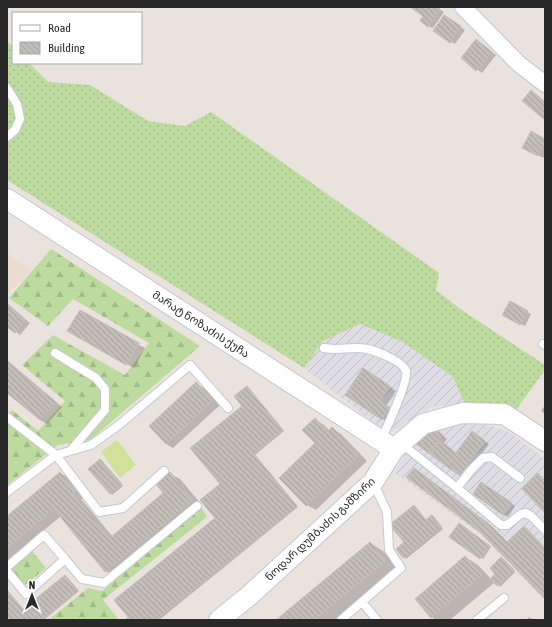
<svg xmlns="http://www.w3.org/2000/svg" width="552" height="627" viewBox="0 0 552 627" font-family="'Asap Condensed','Noto Sans Georgian',sans-serif">
	<defs>
		<pattern id="industrial-furrows" width="10" height="10" patternUnits="userSpaceOnUse"><rect width="10" height="10" fill="#dddde3"/><path d="M-1 1l2-2M0 10L10 0M9 11l2-2" fill="none" stroke="#bebec3"/></pattern>
		<pattern id="grass-dots" width="8" height="8" patternUnits="userSpaceOnUse"><rect width="8" height="8" fill="#bddb9f"/><path d="M2 2h.1M6 6h.1" fill="none" stroke="#a2bc89" stroke-width="1.8" stroke-linecap="round"/></pattern>
		<pattern id="forest-firs" width="22" height="20" patternUnits="userSpaceOnUse"><rect width="22" height="20" fill="#bddb9f"/><path d="M5 1l3.5 6h-7zM16 11l3.5 6h-7z" fill="#a2bc89"/></pattern>
		<pattern id="building-back-hatch" width="6" height="6" patternUnits="userSpaceOnUse"><rect width="6" height="6" fill="#c3bdb8"/><path d="M-1 5l2 2M0 0l6 6M5-1l2 2" fill="none" stroke="#a8a29e"/></pattern>
	</defs>
	<rect width="100%" height="100%" fill="#eae2dd"/>
	<path fill="url(#industrial-furrows)" d="M 360,324 L 403,342 L 453,377 L 465,404 L 431,407 L 388,434 L 304,368 L 323,341 Z
		M 467,419 L 509,432 L 545,459 L 545,600 L 481,535 L 394,472 L 422,427 Z"/>
	<path fill="#eadcce" d="M 7,254 L 31,269 L 7,295 Z"/>
	<path fill="url(#grass-dots)" d="M 7,41 L 13,47 L 13,63 L 29,63 L 48,82 L 90,85 L 148,121 L 185,126 L 211,112 L 439,273 L 436,290 L 463,311 L 545,365 L 545,370 L 515,411 L 465,404 L 453,377 L 403,342 L 360,324 L 323,341 L 304,368 L 7,180 Z"/>
	<path fill="url(#forest-firs)" d="M 51,249 L 200,346 L 90,440 L 58,445 L 7,485 L 7,416 L 12,410 L 38,431 L 65,401 L 22,365 L 53,335 L 125,375 L 149,343 L 73,299 L 48,326 L 9,298 Z
		M 201,507 L 207,517 L 103,600 L 119,620 L 52,620 L 51,618 L 88,588 L 102,591 Z
		M 32,551 L 46,568 L 25,585 L 11,569 Z"/>
	<path fill="#cfe19b" d="M 117,440 L 136,465 L 120,478 L 101,452 Z"/>
	<path fill="#0003" d="M 412,7 L 436,7 L 444,12 L 433,28 L 428,26 L 424,16 Z
		M 448,19 L 465,30 L 455,44 L 434,31 Z
		M 481,43 L 496,55 L 482,73 L 462,58 Z
		M 545,140 L 545,155 L 543,158 L 524,147 Z
		M 510,302 L 531,314 L 525,326 L 504,315 Z
		M 8,305 L 30,323 L 20,335 L 7,325 L 7,307 Z
		M 80,311 L 145,348 L 134,368 L 69,331 Z
		M 7,360 L 62,407 L 47,424 L 40,420 L 7,391 Z
		M 371,373 L 396,391 L 386,405 L 397,412 L 389,423 L 383,419 Z
		M 197,384 L 204,388 L 220,405 L 173,448 L 166,444 L 150,426 Z
		M 247,387 L 284,431 L 255,455 L 298,507 L 159,620 L 126,620 L 216,518 L 221,484 L 244,406 Z
		M 545,405 L 545,414 L 541,411 Z
		M 315,419 L 324,425 L 330,431 L 332,429 L 341,434 L 367,461 L 316,510 L 307,505 L 317,443 Z
		M 434,429 L 447,439 L 443,444 L 457,454 L 476,435 L 489,444 L 465,477 L 418,444 Z
		M 100,460 L 123,486 L 112,495 L 111,493 Z
		M 60,473 L 69,478 L 85,497 L 81,499 L 113,537 L 165,493 L 170,474 L 180,479 L 202,505 L 115,576 L 106,571 L 61,516 L 7,561 L 7,517 Z
		M 486,486 L 515,506 L 508,517 L 503,514 Z
		M 414,506 L 426,521 L 434,517 L 443,529 L 406,559 L 397,549 L 405,543 Z
		M 459,525 L 491,547 L 483,559 L 451,536 Z
		M 370,543 L 383,551 L 398,569 L 336,620 L 277,620 Z
		M 465,557 L 478,565 L 491,579 L 497,574 L 503,559 L 515,572 L 500,587 L 495,582 L 450,620 L 436,620 L 432,617 Z
		M 65,576 L 79,591 L 45,619 L 47,620 L 12,620 L 7,614 L 7,590 L 23,610 Z
		M 529,617 L 531,618 L 533,620 L 526,620 Z"/>
	<path fill="url(#building-back-hatch)" stroke="#c5beb7" d="M 410,7 L 437,7 L 440,9 L 428,27 L 420,21 L 423,16 Z
		M 444,15 L 461,26 L 450,43 L 433,31 Z
		M 476,39 L 492,52 L 476,71 L 461,58 Z
		M 531,90 L 545,102 L 545,120 L 522,101 Z
		M 531,131 L 545,139 L 545,144 L 538,156 L 522,148 Z
		M 510,301 L 528,311 L 520,325 L 502,315 Z
		M 8,304 L 26,320 L 15,333 L 7,327 L 7,305 Z
		M 80,310 L 139,343 L 126,365 L 67,331 Z
		M 7,361 L 56,402 L 40,420 L 7,393 Z
		M 363,368 L 390,386 L 380,401 L 390,408 L 382,420 L 345,395 Z
		M 196,382 L 213,401 L 166,444 L 149,426 Z
		M 247,386 L 283,430 L 254,454 L 297,506 L 156,620 L 125,620 L 128,617 L 114,600 L 215,518 L 200,500 L 220,484 L 190,448 L 242,406 L 234,396 Z
		M 315,418 L 328,431 L 332,427 L 359,455 L 306,506 L 279,478 L 315,443 L 302,430 Z
		M 430,425 L 443,435 L 430,454 L 416,444 Z
		M 472,431 L 485,441 L 460,476 L 446,466 Z
		M 440,440 L 456,453 L 446,466 L 430,454 Z
		M 100,459 L 122,484 L 110,494 L 88,469 Z
		M 414,468 L 489,524 L 480,532 L 406,477 Z
		M 60,472 L 76,491 L 73,494 L 110,538 L 163,493 L 156,484 L 170,472 L 193,500 L 105,572 L 54,509 L 7,548 L 7,516 Z
		M 538,473 L 545,481 L 545,513 L 522,489 Z
		M 481,482 L 512,503 L 503,515 L 473,494 Z
		M 414,505 L 426,520 L 432,515 L 442,527 L 403,558 L 396,549 L 404,542 L 389,525 Z
		M 459,523 L 490,546 L 480,559 L 449,537 Z
		M 489,524 L 507,542 L 524,526 L 545,548 L 545,599 L 480,532 Z
		M 370,542 L 386,561 L 314,620 L 276,620 Z
		M 465,556 L 482,575 L 431,618 L 415,599 Z
		M 501,557 L 514,570 L 497,586 L 490,579 L 495,574 L 490,568 Z
		M 65,575 L 78,590 L 41,620 L 11,620 L 7,616 L 7,590 L 23,609 Z"/>
	<g fill="none" stroke-linecap="round" stroke-linejoin="round">
		<defs>
			<path id="service" d="M 7,88 L 17,104 L 20,119 L 15,130 L 7,137
				M 543,344 L 545,345
				M 324,348 C 338,351 354,346 367,349 C 376,351 403,361 406,371 C 409,381 387,427 381,440
				M 55,353 L 96,378 L 105,389 L 105,410 L 71,450
				M 7,417 L 56,455 L 99,512 L 123,508 L 164,471
				M 402,444 L 457,488 L 501,525 L 507,525 L 521,514 L 526,513 L 531,516 L 545,530
				M 457,488 L 471,470 L 483,458 L 492,457 L 520,478
				M 7,492 L 56,455 L 91,445 L 119,425 L 190,365 L 228,408
				M 7,567 L 44,535 L 65,559
				M 7,571 L 26,594 L 65,559 L 82,579 L 104,583 L 197,506
				M 362,602 L 377,620
				M 341,620 L 401,568 L 389,550 L 387,512 L 373,482
				M 477,620 L 504,598"/>
			<path id="minor" d="M 463,7 L 519,64 L 545,84"/>
			<path id="tertiary" d="M 7,199 L 394,449
				M 219,620 L 250,595 L 373,482 L 394,449 L 423,424 L 462,413 L 504,414 L 545,441"/>
		</defs>
		<use href="#service" stroke="#c4c9d2" stroke-width="10"/>
		<use href="#minor" stroke="#c4c9d2" stroke-width="18"/>
		<use href="#tertiary" stroke="#c4c9d2" stroke-width="22"/>
		<use href="#service" stroke="#fff" stroke-width="8"/>
		<use href="#minor" stroke="#fff" stroke-width="16"/>
		<use href="#tertiary" stroke="#fff" stroke-width="20"/>
	</g>
	<g text-anchor="middle" dominant-baseline="central" stroke-width="4" stroke-linejoin="round" paint-order="stroke">
		<g font-size="11" fill="#292929" stroke="#fff">
			<text transform="translate(201 324) rotate(33)">მარატ ნოზაძის ქუჩა</text>
			<text transform="translate(320 529) rotate(-43)">ნოდარ დუმბაძის გამზირი</text>
		</g>
	</g>
	<rect width="552" height="627" fill="none" stroke="#292929" stroke-width="16"/>
	<rect x="12" y="12" width="130" height="52" fill="#ffffff" stroke="#a9a9a9"/>
	<rect x="20" y="25" width="20" height="6" fill="#ffffff" stroke="#a9a9a9"/>
	<text x="48" y="32" font-size="12" fill="#292929">Road</text>
	<rect x="20" y="42" width="20" height="12" fill="url(#building-back-hatch)" stroke="#a9a9a9"/>
	<text x="48" y="52" font-size="12" fill="#292929">Building</text>
	<g transform="translate(32 595)" stroke="#ffffff" stroke-width="3" paint-order="stroke">
	<path d="M0-3L7 15L0 10L-7 15Z" fill="#292929"/>
	<text y="-6" font-size="11" font-weight="bold" text-anchor="middle" fill="#292929">N</text>
	</g>
</svg>
